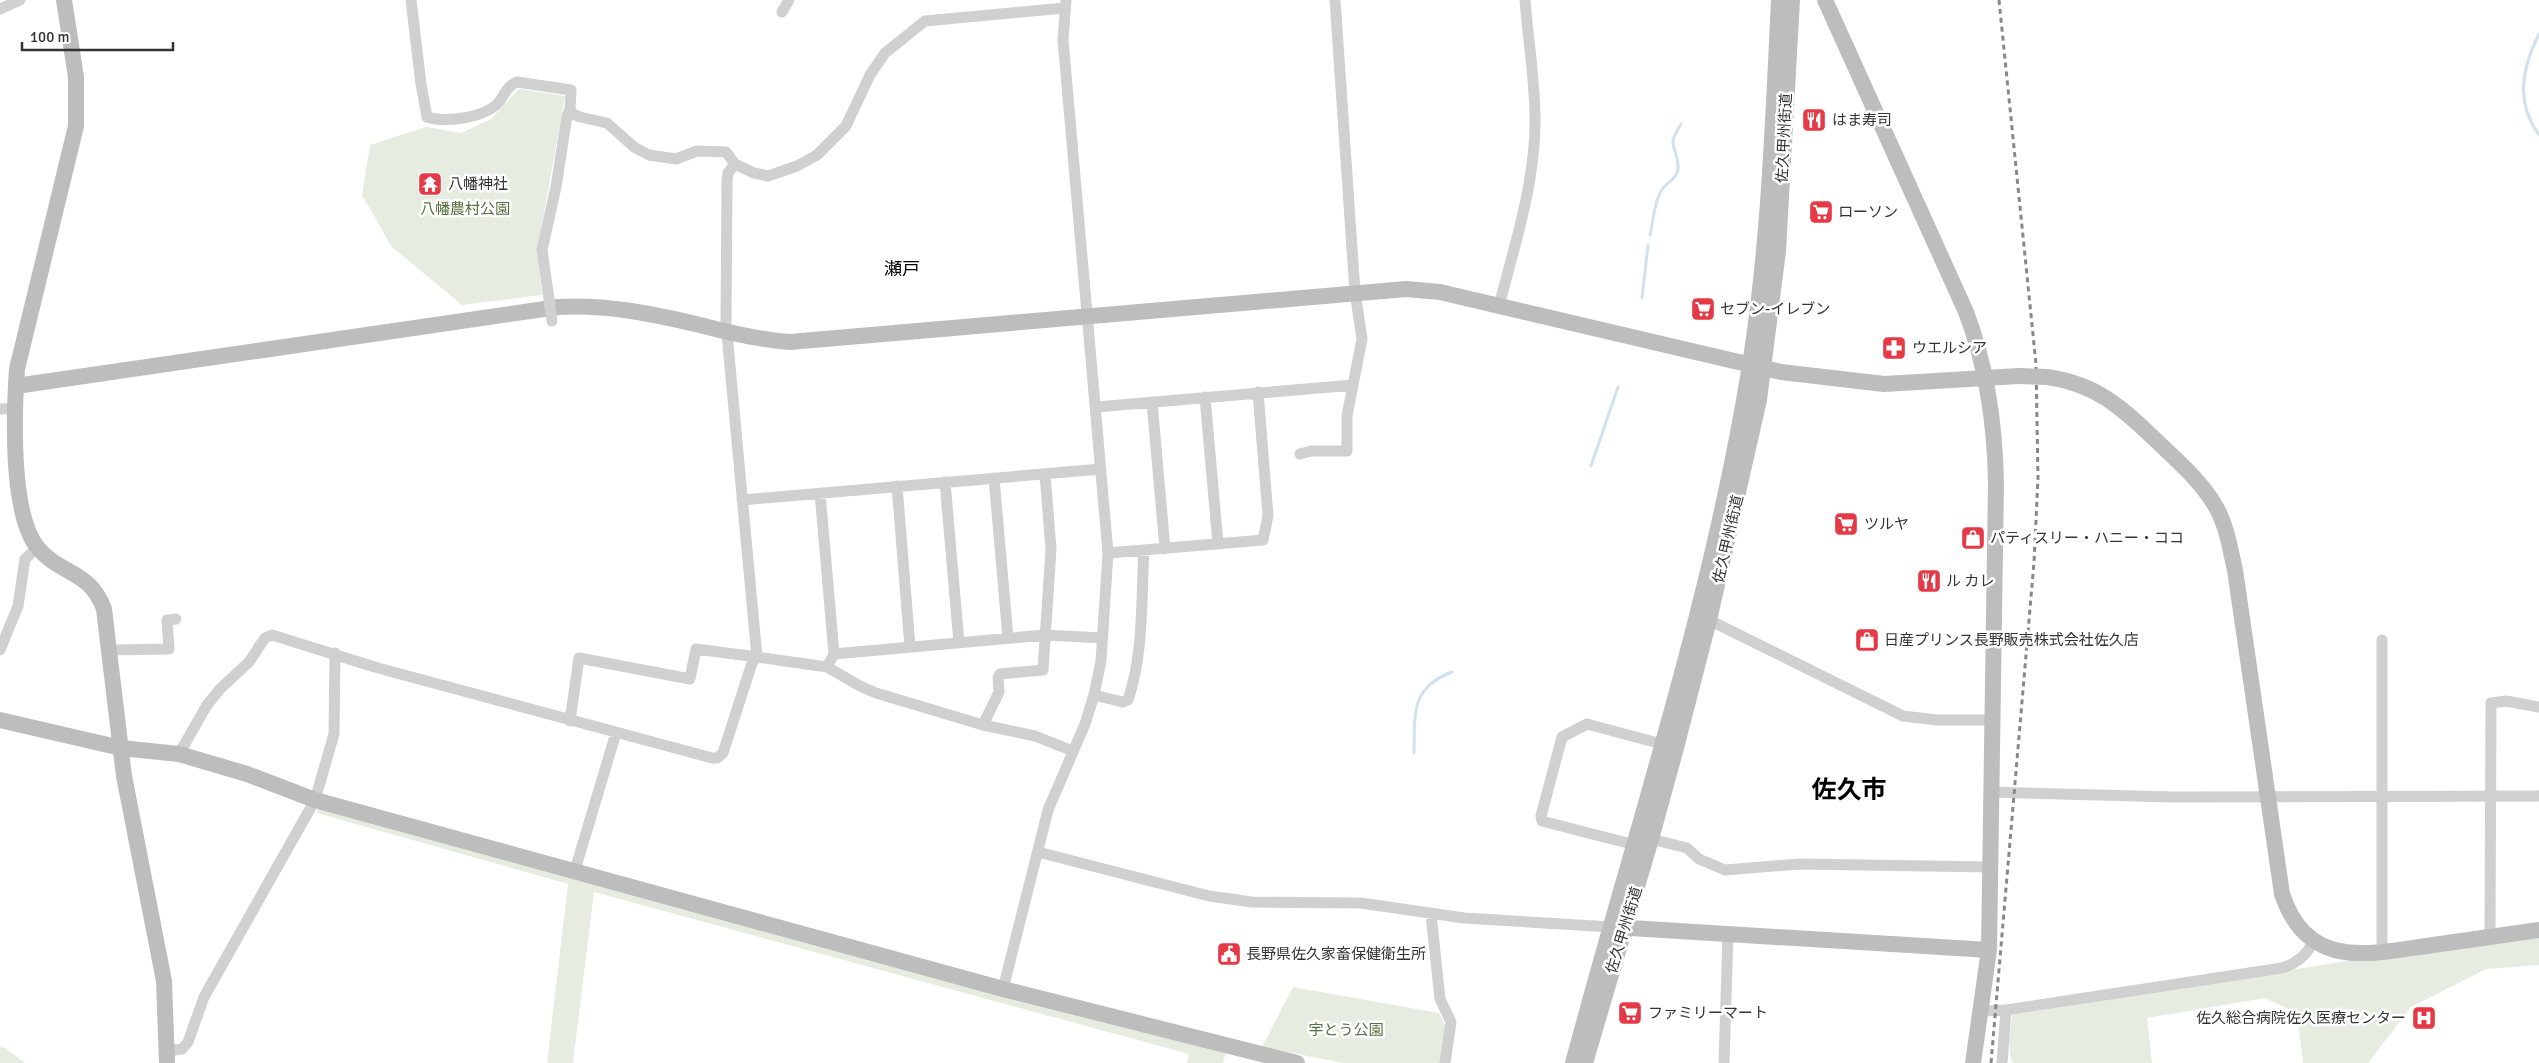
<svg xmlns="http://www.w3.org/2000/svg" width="2539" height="1063" viewBox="0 0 2539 1063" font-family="Signika,'Noto Sans JP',sans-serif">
	<rect width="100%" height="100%" fill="#fff"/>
	<path fill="#e6ecdf" d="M 519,89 L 565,96 L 537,252 L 542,295 L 462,305 L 391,246 L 362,195 L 370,145 L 426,127 L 461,133 L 491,119 Z
		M 320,806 L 1226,1053 L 1223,1063 L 1187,1063 L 1189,1054 L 594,892 L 573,1063 L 547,1063 L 568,884 L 317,813 Z
		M 2539,933 L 2539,965 L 2486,969 L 2411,1007 L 2368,1063 L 2303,1063 L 2297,1013 L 2265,998 L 2147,1018 L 2152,1063 L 2014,1063 L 2011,1061 L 2009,1043 L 2012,1015 L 2352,960 Z
		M 1293,987 L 1439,1013 L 1447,1029 L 1440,1063 L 1343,1063 L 1262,1047 Z
		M 0,1047 L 5,1048 L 25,1063 L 0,1063 Z"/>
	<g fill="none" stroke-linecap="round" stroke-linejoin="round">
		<path stroke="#cfe2ee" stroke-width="3" d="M 2539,34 C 2522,68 2515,102 2539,135
			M 1650,235 C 1653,222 1654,204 1660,193 C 1665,182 1680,179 1678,164 C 1676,143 1666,148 1681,124
			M 1642,298 L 1648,245
			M 1591,466 L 1618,387
			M 1414,753 C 1415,714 1410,688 1452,672"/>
		<path stroke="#d0d0d0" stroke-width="11" d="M 411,0 L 421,84 L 427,117 C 446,123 485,118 499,102 C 505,94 507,86 517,82 L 571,90 L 570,109 L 567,116 L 556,187 L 542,250 L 548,292
			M 0,9 L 20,0
			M 782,12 L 789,0
			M 570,109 L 573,114 L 580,117 L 607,123 L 634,147 L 649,155 L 676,159 L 697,151 L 726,152 L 735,164
			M 1499,306 C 1514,247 1534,187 1535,126 C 1536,86 1528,40 1525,0
			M 1205,397 L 1218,544
			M 1152,402 L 1165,549
			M 1096,407 L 1353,385 L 1362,339 L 1355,292 L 1335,0
			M 0,409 L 15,408
			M 1300,454 L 1311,451 L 1347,451 L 1347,416 L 1353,385
			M 994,478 L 1008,638
			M 945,482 L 959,643
			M 897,486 L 910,647
			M 820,493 L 834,654
			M 742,500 L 1101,469
			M 1108,553 L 1263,540 L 1268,516 L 1258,392
			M 1703,617 L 1903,716 L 1937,720 L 1992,720
			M 0,650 L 18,606 L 25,559 L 37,548
			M 110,650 L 169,649 L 167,620 L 176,619
			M 827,667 L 834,654 L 1045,635 L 1102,638
			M 1094,695 L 1123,702 L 1128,700 C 1144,653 1141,600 1144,550
			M 570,721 L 579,658 L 690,679 L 696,649 L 757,657 L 726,323 L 727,180 L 728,173 L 735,164 L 754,173 L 768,176 L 797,166 L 817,155 L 846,126 L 870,75 L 885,53 L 925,21 L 1064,8
			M 983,725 L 999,692 L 998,678 L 1000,674 L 1043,670 L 1051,549 L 1045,474
			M 179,754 L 207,705 L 220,689 L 249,662 L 265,638 L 272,635 L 378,668 L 712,758 L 717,758 L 723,753 L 752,663 L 757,657 L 827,667 L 860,686 L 876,693 L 983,725 L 1035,736 L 1073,751
			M 1991,792 L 2172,797 L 2539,796
			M 1651,839 L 1687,848 L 1699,859 L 1725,870 L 1800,864 L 1990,867
			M 1635,845 L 1542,821 L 1541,816 L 1562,737 L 1587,724 L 1669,746
			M 1038,852 L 1209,896 L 1252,902 L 1361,903 L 1464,918 L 1611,927
			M 575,870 L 616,733
			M 1431,914 L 1440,999 L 1451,1022 L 1445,1063
			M 2490,937 L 2491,703 L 2506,701 L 2539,707
			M 2382,952 L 2382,640
			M 1003,989 L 1048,810 L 1085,724 L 1094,695 L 1101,661 L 1108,553 L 1063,40 L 1066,0
			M 1982,1011 L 2006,1010 L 2282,968 C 2298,963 2306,955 2314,941
			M 167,1051 L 182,1049 L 188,1042 L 204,997 L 315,800 L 334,734 L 335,653
			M 1724,1063 L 1728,934
			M 2002,1063 L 2006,1010"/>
		<path stroke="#bdbdbd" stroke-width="16" d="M 64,0 L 76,77 L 76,126 L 17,369 C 14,412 10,515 38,548 C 59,574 90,570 104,609 L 124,776 L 164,981 L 167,1063
			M 1825,0 L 1966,312 C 1987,367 1995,424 1996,483 L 1989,950 L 1973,1063
			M 2047,377 C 2100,384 2126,412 2163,447 C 2182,465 2203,484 2216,507 C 2227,526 2230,549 2235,570 L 2282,894 C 2308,971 2369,954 2433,945 C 2468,940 2504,935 2539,930
			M 16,386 L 558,307 C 605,304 654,314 700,325 C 730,333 759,340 790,342 L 1406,289 L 1440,292 L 1781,372 L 1884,384 L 2019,376
			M 0,720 L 121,748 L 179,754 L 247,774 L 315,800 L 1003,989 L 1297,1063
			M 1614,927 L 1989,950
			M 1573,1063 C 1635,831 1712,602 1750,365 C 1769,244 1773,122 1779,0
			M 1585,1063 L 1651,839 L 1676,748 L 1709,620 L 1759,400 L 1778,251 L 1792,0"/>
		<path stroke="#888" stroke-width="3" stroke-dasharray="5 4" stroke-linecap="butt" d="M 1991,1063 L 2034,562 L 2038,478 L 2036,364 L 1999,0"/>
		<path stroke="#d0d0d0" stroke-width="11" d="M 548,292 L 552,321"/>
		<path stroke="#bdbdbd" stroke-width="16" d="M 2019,376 L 2047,377"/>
	</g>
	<defs>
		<symbol id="restaurant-square" viewBox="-11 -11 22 22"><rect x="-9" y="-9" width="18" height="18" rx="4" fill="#e63946" stroke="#fff"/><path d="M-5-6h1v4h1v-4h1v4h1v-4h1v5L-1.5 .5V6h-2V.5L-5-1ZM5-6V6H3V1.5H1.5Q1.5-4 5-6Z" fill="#fff"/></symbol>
		<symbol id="temple-square" viewBox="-11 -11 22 22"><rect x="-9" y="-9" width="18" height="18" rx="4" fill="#e63946" stroke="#fff"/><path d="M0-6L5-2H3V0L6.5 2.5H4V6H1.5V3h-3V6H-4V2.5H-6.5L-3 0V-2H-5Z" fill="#fff"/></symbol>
		<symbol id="supermarket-square" viewBox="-11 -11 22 22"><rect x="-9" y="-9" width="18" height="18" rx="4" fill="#e63946" stroke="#fff"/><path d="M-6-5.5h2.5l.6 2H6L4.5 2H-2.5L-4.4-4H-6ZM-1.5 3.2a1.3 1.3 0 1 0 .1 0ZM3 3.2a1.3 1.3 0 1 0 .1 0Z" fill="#fff"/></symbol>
		<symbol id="pharmacy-square" viewBox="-11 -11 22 22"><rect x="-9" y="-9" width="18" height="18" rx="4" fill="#e63946" stroke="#fff"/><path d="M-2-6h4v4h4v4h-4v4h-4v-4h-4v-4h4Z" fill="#fff"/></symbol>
		<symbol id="shop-square" viewBox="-11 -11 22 22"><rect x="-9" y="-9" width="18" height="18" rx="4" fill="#e63946" stroke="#fff"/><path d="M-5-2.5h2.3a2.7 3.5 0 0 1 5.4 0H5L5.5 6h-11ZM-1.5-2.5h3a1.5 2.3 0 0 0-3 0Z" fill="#fff"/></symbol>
		<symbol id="civic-square" viewBox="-11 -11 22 22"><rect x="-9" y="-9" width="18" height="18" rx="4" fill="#e63946" stroke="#fff"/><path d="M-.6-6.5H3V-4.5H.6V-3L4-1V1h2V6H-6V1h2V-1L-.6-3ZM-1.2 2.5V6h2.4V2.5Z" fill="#fff"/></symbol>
		<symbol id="hospital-square" viewBox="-11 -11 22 22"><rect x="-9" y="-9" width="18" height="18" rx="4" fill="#e63946" stroke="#fff"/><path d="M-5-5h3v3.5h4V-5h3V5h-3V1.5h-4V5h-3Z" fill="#fff"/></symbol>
	</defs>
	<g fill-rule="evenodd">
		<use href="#restaurant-square" x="1800" y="106" width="28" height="28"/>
		<use href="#temple-square" x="416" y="170" width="28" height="28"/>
		<use href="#supermarket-square" x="1807" y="198" width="28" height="28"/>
		<use href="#supermarket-square" x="1689" y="295" width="28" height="28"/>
		<use href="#pharmacy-square" x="1880" y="334" width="28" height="28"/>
		<use href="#supermarket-square" x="1832" y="510" width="28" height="28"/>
		<use href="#shop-square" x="1959" y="524" width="28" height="28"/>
		<use href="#restaurant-square" x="1915" y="567" width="28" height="28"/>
		<use href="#shop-square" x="1853" y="626" width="28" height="28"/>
		<use href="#civic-square" x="1215" y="940" width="28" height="28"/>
		<use href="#supermarket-square" x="1616" y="999" width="28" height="28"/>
		<use href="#hospital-square" x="2410" y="1004" width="28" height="28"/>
	</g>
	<g text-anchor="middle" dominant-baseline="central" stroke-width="5" stroke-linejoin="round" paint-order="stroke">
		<g font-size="15" fill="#333" stroke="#fff" text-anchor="start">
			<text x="1832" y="120">はま寿司</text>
			<text x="448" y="184">八幡神社</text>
			<text x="1838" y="212">ローソン</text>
			<text x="1720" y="309">セブン-イレブン</text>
			<text x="1912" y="348">ウエルシア</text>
			<text x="1864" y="524">ツルヤ</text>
			<text x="1990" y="538">パティスリー・ハニー・ココ</text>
			<text x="1946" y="581">ル カレ</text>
			<text x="1884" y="640">日産プリンス長野販売株式会社佐久店</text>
			<text x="1246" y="954">長野県佐久家畜保健衛生所</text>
			<text x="1648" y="1013">ファミリーマート</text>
			<text x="2406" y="1018" text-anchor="end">佐久総合病院佐久医療センター</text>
		</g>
		<g font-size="15" fill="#333" stroke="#fff">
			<text transform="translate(1784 138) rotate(-87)">佐久甲州街道</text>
			<text transform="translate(1728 539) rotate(-77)">佐久甲州街道</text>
			<text transform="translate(1624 930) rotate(-73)">佐久甲州街道</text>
		</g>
		<g font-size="15" fill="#56703f" stroke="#fff">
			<text x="465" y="209">八幡農村公園</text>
			<text x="1346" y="1030">宇とう公園</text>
		</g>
		<g font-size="18" fill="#000" stroke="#fff">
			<text x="902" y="269">瀬戸</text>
		</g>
		<g font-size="25" font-weight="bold" fill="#000" stroke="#fff">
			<text x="1849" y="789">佐久市</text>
		</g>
	</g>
	<path d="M22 42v8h151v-8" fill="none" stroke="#333333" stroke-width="2.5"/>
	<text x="30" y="42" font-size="15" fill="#333333" stroke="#ffffff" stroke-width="4" paint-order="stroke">100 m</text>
</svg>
